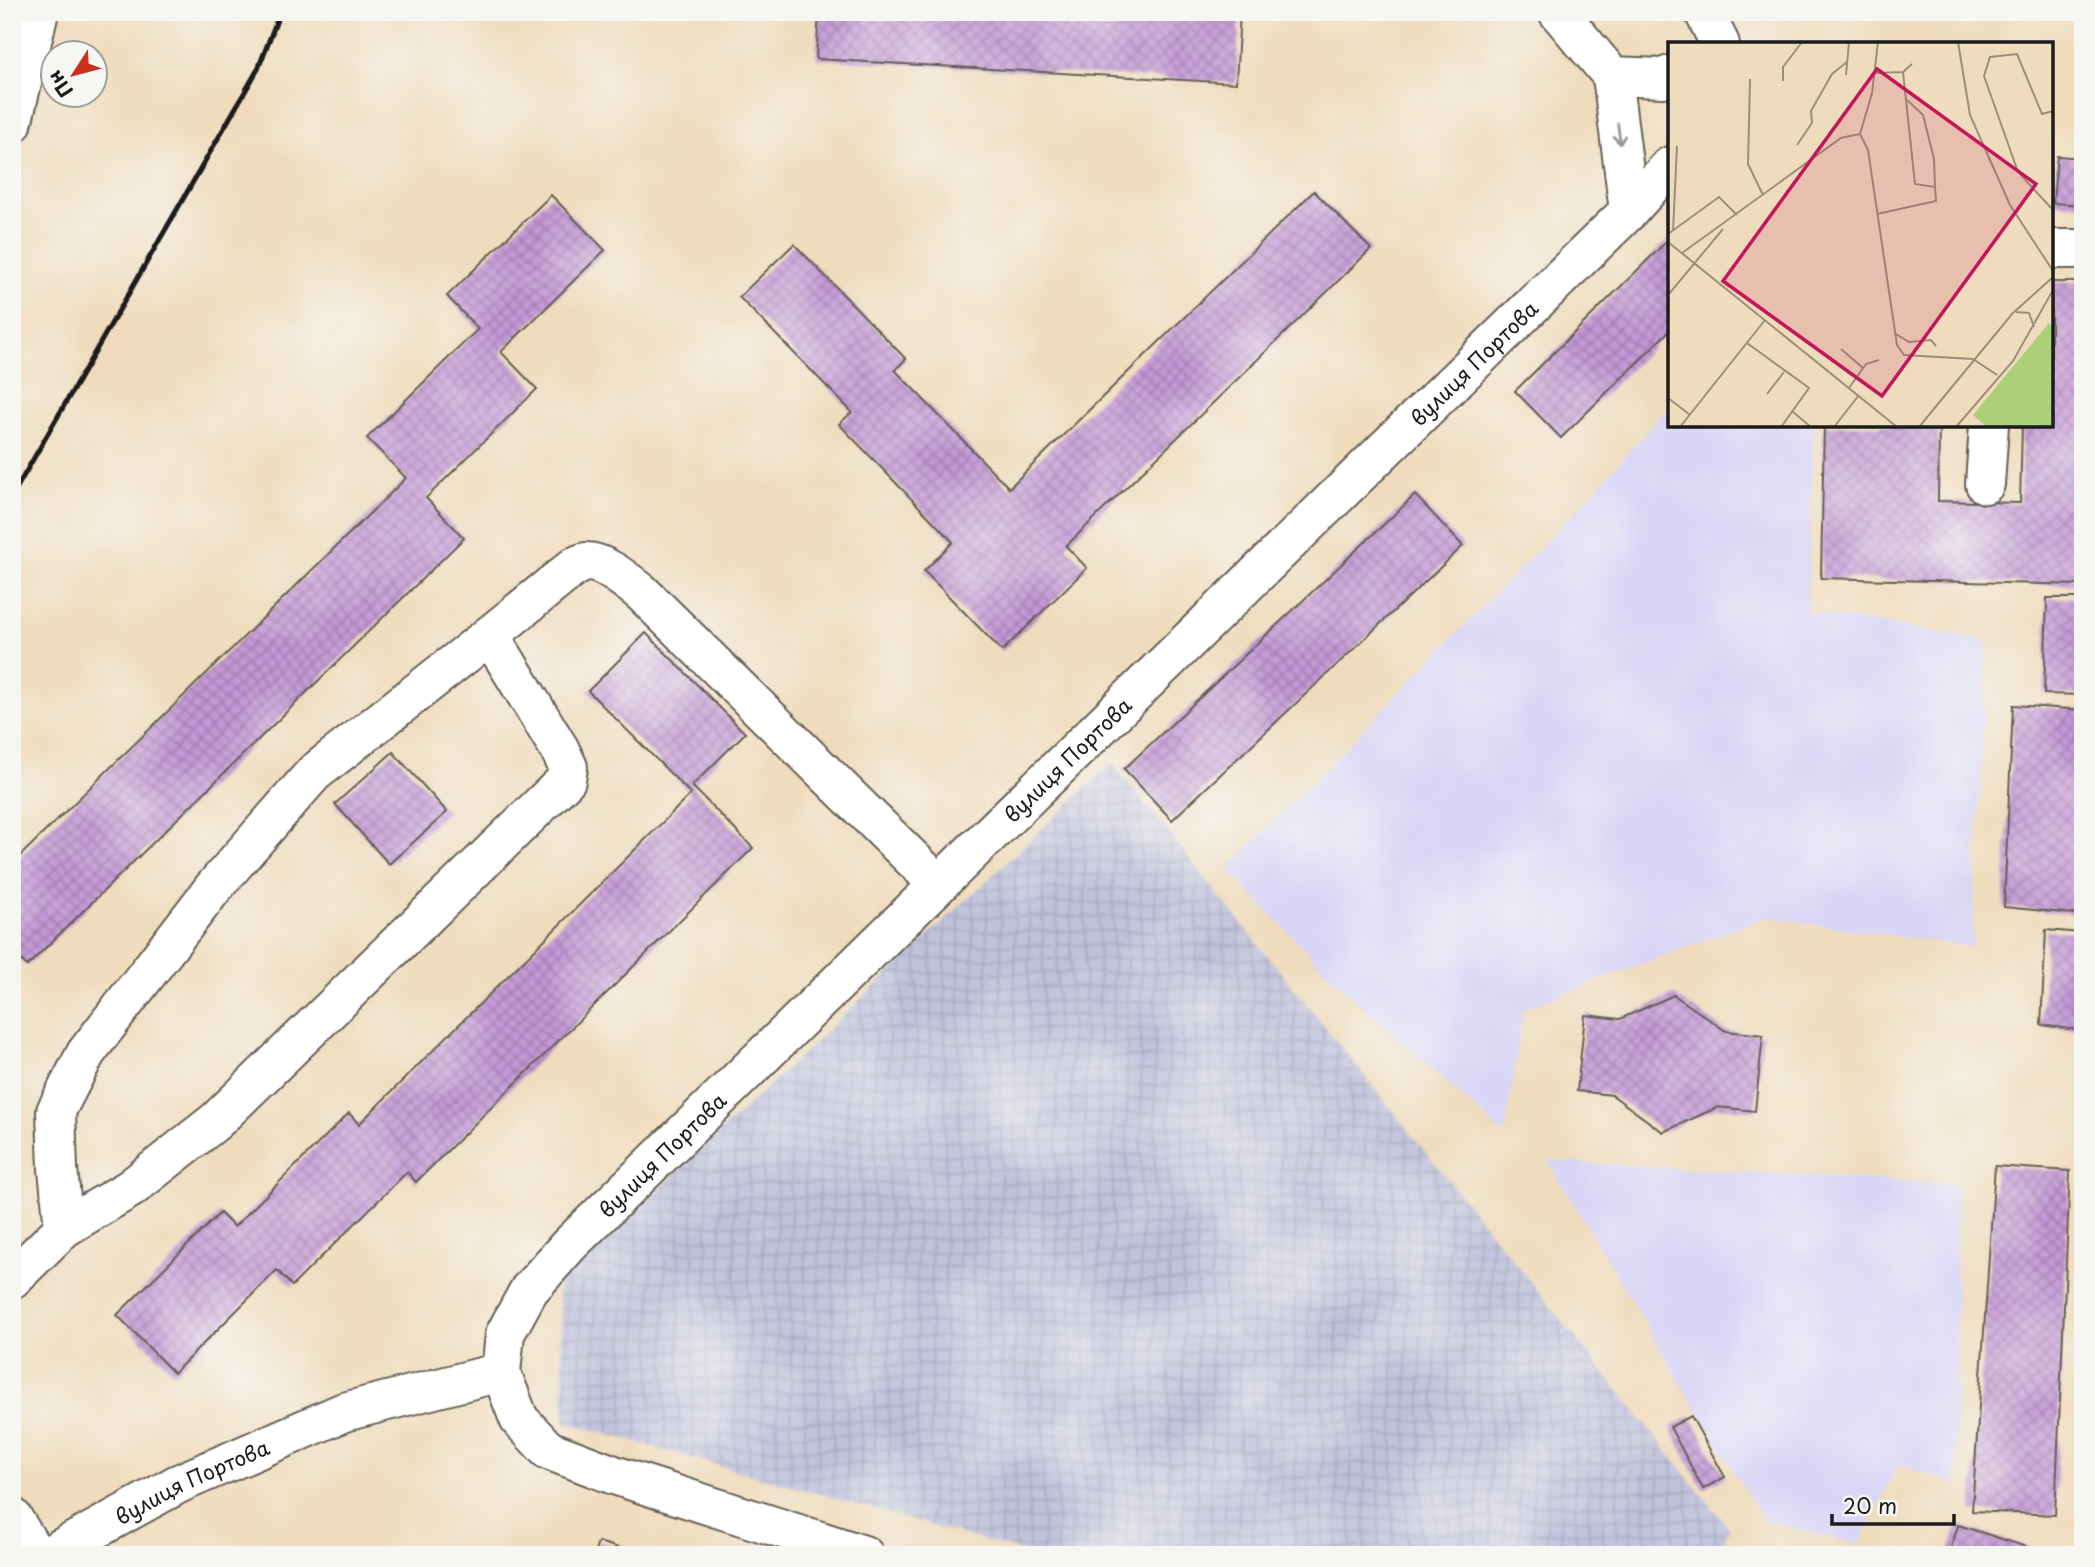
<svg xmlns="http://www.w3.org/2000/svg" width="2095" height="1567" viewBox="0 0 2095 1567" font-family="'Playpen Sans',sans-serif">
	<defs>
		<pattern id="industrial-grid" width="8" height="8" patternUnits="userSpaceOnUse" patternTransform="scale(1.75)"><rect width="8" height="8" fill="#c0c2dd"/><path d="M0 4h8M4 0v8" fill="none" stroke="#a4a6bd"/></pattern>
		<pattern id="building-cross-hatch" width="8" height="8" patternUnits="userSpaceOnUse" patternTransform="scale(1.75)"><rect width="8" height="8" fill="#c599d7"/><path d="M0 0l8 8M0 8l8-8" fill="none" stroke="#9f7cae"/></pattern>
	</defs>
	<rect width="100%" height="100%" fill="#f6f6f2"/>
	<filter id="ink" filterUnits="userSpaceOnUse"><feTurbulence type="fractalNoise" baseFrequency=".0143" numOctaves="2"/><feDisplacementMap in="SourceGraphic" scale="14" xChannelSelector="R" yChannelSelector="G"/><feConvolveMatrix kernelMatrix="1 2 1 2 8 2 1 2 1" color-interpolation-filters="sRGB"/></filter>
	<filter id="wash" filterUnits="userSpaceOnUse"><feTurbulence type="fractalNoise" baseFrequency=".00686" numOctaves="4" result="noise"/><feDisplacementMap in="SourceGraphic" scale="28" xChannelSelector="R" yChannelSelector="G"/><feGaussianBlur stdDeviation="1.57" result="paint"/><feColorMatrix in="noise" values="0 0 0 0 0 0 0 0 0 0 0 0 0 0 0 0 0 1.4 0 .05"/><feComposite in="paint" operator="in"/></filter>
	<g filter="url(#wash)">
		<rect width="100%" height="100%" fill="#efdcbc"/>
		<path fill="#d9d6f7" d="M 1670,405 L 1670,425 L 1814,425 L 1807,612 L 1987,641 L 1972,947 L 1766,917 L 1523,1009 L 1505,1136 L 1328,974 L 1228,869 L 1588,498 Z
			M 1548,1161 L 1956,1184 L 1956,1485 L 1898,1464 L 1859,1545 L 1763,1520 Z"/>
		<path fill="url(#industrial-grid)" d="M 1112,763 L 1729,1528 L 1719,1555 L 1035,1555 L 565,1422 L 558,1284 Z"/>
		<g id="blocks">
			<path fill="url(#building-cross-hatch)" d="M 819,12 L 1240,12 L 1236,83 L 816,59 Z
				M 2057,156 L 2083,158 L 2083,205 L 2053,203 Z
				M 1314,191 L 1371,249 L 1066,546 L 1087,568 L 1002,651 L 924,571 L 953,542 L 839,424 L 852,412 L 739,297 L 794,244 L 906,359 L 895,370 L 1009,488 Z
				M 551,195 L 605,250 L 501,352 L 537,389 L 426,498 L 464,538 L 27,966 L 12,951 L 12,864 L 406,478 L 367,438 L 478,329 L 447,296 Z
				M 1670,238 L 1670,330 L 1561,438 L 1515,391 Z
				M 2051,282 L 2083,282 L 2083,585 L 1821,578 L 1824,425 L 1939,425 L 1938,501 L 2020,503 L 2022,425 L 2051,425 Z
				M 1415,495 L 1463,546 L 1172,820 L 1124,769 Z
				M 2047,598 L 2083,598 L 2083,695 L 2044,694 Z
				M 646,633 L 745,733 L 692,786 L 753,848 L 416,1182 L 407,1172 L 292,1286 L 277,1270 L 174,1373 L 117,1315 L 220,1213 L 234,1227 L 349,1113 L 359,1124 L 691,794 L 588,691 Z
				M 2013,705 L 2083,710 L 2083,915 L 2004,907 Z
				M 393,752 L 447,812 L 389,864 L 335,804 Z
				M 2046,930 L 2082,933 L 2077,1030 L 2041,1025 Z
				M 1674,995 L 1726,1031 L 1763,1035 L 1755,1111 L 1718,1107 L 1663,1132 L 1612,1095 L 1577,1091 L 1585,1015 L 1620,1019 Z
				M 1995,1166 L 2070,1171 L 2055,1515 L 1972,1511 Z
				M 1691,1416 L 1725,1477 L 1703,1489 L 1670,1427 Z
				M 1958,1525 L 2033,1549 L 2032,1555 L 1949,1555 Z
				M 598,1542 L 640,1554 L 640,1555 L 594,1555 Z"/>
		</g>
	</g>
	<g filter="url(#ink)">
		<use href="#blocks" fill-opacity="0" stroke="#665f54" stroke-width="2"/>
		<g fill="none" stroke-linecap="round" stroke-linejoin="round">
			<defs>
				<g id="minor">
					<path d="M 1558,12 L 1612,76 L 1629,211"/>
					<path d="M 1704,12 L 1720,44"/>
					<path d="M 1612,76 L 1663,78 L 1670,75"/>
					<path d="M 12,124 L 39,12"/>
					<path d="M 2051,249 L 2083,249"/>
					<path d="M 1985,484 L 1989,425"/>
					<path d="M 64,1228 L 58,1169 L 56,1111 L 86,1053 L 214,887 L 314,773 L 490,635"/>
					<path d="M 12,1279 L 64,1228 L 131,1188 L 216,1121 L 566,780 L 568,767 L 560,750 L 490,635 L 575,566 C 578,565 582,563 586,562 C 603,561 628,582 641,592 L 938,884"/>
					<path d="M 12,1517 L 36,1555"/>
					<path id="s1" d="M 49,1555 L 178,1484 L 344,1412 L 501,1372"/>
					<path id="s2" d="M 864,1555 L 614,1475 L 548,1450 L 519,1419 L 501,1372 L 505,1334 L 529,1290 L 569,1245 L 1629,211 L 1670,166"/>
				</g>
			</defs>
			<use href="#minor" stroke="#665f54" stroke-width="42"/>
			<use href="#minor" stroke="#fff" stroke-width="38"/>
			<path stroke="#1c1c1c" stroke-width="5" d="M 12,496 L 258,69 L 280,12"/>
		</g>
		<defs><path id="oneway-shaft" d="M-6 0H5M1.5-3L5.5 0L1.5 3" fill="none" stroke-width="1.6" stroke-linecap="round" stroke-linejoin="round" transform="scale(1.75)"/></defs>
		<use stroke="#999" href="#oneway-shaft" transform="translate(1619 134) rotate(83)"/>
	</g>
	<g text-anchor="middle" dominant-baseline="central" stroke-width="5" stroke-linejoin="round" paint-order="stroke">
		<g font-size="21" fill="#1c1c1c" stroke="#f6f6f2">
			<text stroke="none"><textPath href="#s2" startOffset="1838">вулиця Портова</textPath></text>
			<text stroke="none"><textPath href="#s2" startOffset="1270">вулиця Портова</textPath></text>
			<text stroke="none"><textPath href="#s2" startOffset="704">вулиця Портова</textPath></text>
			<text stroke="none"><textPath href="#s1" startOffset="161">вулиця Портова</textPath></text>
		</g>
	</g>
	<g transform="translate(1668 42)">
		<rect width="385" height="385" fill="#efdcbc"/>
		<path d="M 381,281 L 385,288 L 385,385 L 319,385 L 305,373 Z" fill="#accf78"/>
		<path fill="none" stroke="#9b8f7c" stroke-width="2" d="M 290,0 L 302,73 L 342,163 L 385,229M 207,31 L 235,30 L 244,22M 178,33 L 181,0M 82,37 L 80,122 L 95,153M 115,39 L 115,25 L 134,0M 239,58 L 255,73 L 266,117 L 267,145M 385,69 L 374,72 L 349,12 L 322,15 L 316,34 L 350,130 L 385,168M 192,92 L 204,51 L 210,0M 129,103 L 144,81 L 143,69 L 164,32 L 179,20M 209,172 L 268,159 L 267,145 L 247,142 L 235,30M 5,189 L 9,104M 0,192 L 51,155 L 69,173M 0,200 L 229,385M 14,211 L 173,96 L 192,92 L 200,108 L 229,303 L 236,313 L 305,317M 0,253 L 55,187M 348,270 L 361,271 L 366,285M 226,291 L 241,300 L 263,298 L 268,304M 79,301 L 141,346 L 113,385M 173,307 L 195,326M 305,317 L 329,333M 181,346 L 198,322 L 211,318M 99,352 L 116,330M 0,356 L 21,372M 125,370 L 143,385M 12,385 L 97,278M 166,385 L 191,353M 251,385 L 344,272 L 385,235M 288,385 L 345,319 L 385,248"/>
		<path fill="#c2185b" fill-opacity="0.15" stroke="#c2185b" stroke-width="3.5" d="M 209,27 L 368,142 L 214,354 L 55,239 Z"/>
		<rect width="385" height="385" fill="none" stroke="#1c1c1c" stroke-width="3.5"/>
	</g>
	<rect width="2095" height="1567" fill="none" stroke="#f6f6f2" stroke-width="42"/>
	<g transform="translate(74 74) rotate(234)"><circle r="33" fill="#f6f6f2" stroke="#9f9f9c" stroke-width="2"/>
	<path d="M0-5L12 26L0 18L-12 26Z" fill="#c8321e"/>
	<text y="-10" font-size="19" font-weight="bold" text-anchor="middle" fill="#1c1c1c">Пн</text>
	</g>
	<path d="M1832 1514v10h122v-10" fill="none" stroke="#1c1c1c" stroke-width="3.5"/>
	<text x="1843" y="1514" font-size="21" fill="#1c1c1c" stroke="#f6f6f2" stroke-width="5" paint-order="stroke">20 m</text>
</svg>
